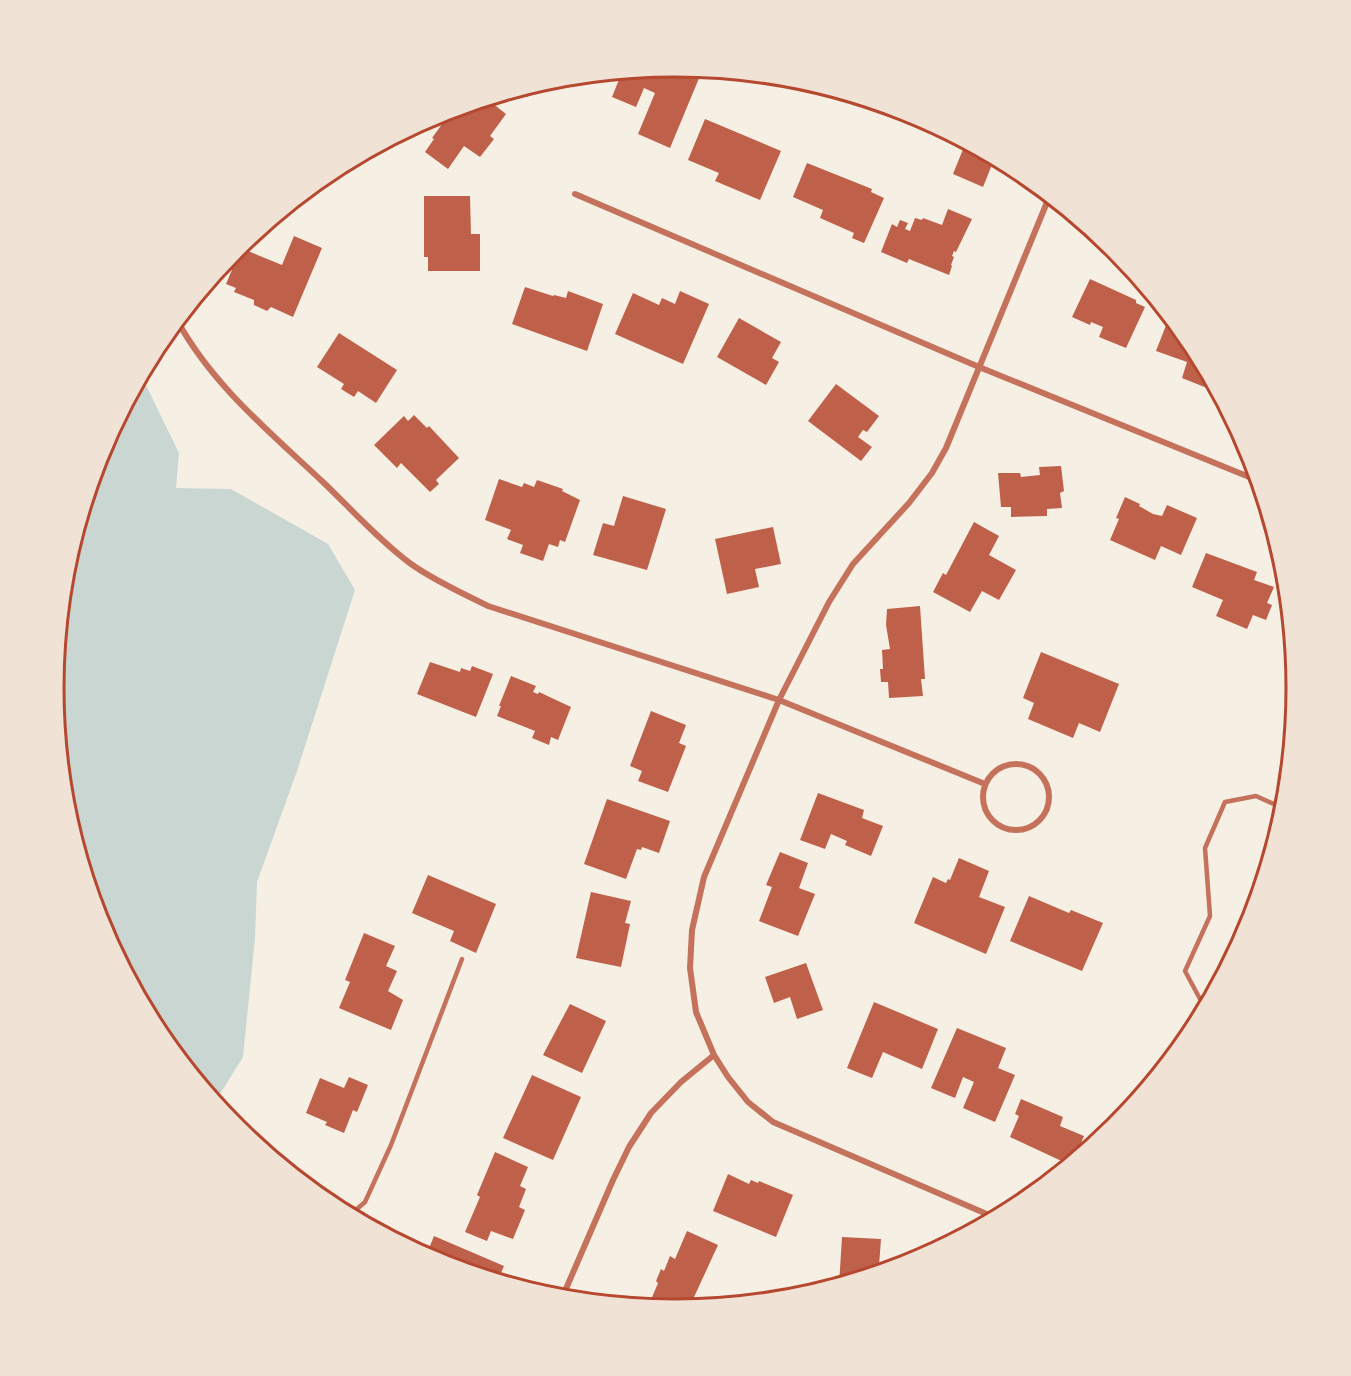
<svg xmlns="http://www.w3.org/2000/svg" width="1351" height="1376" viewBox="0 0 1351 1376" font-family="'Source Sans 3',sans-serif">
	<rect width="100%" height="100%" fill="#f6efe4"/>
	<path fill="#c9d6d2" d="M 141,375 L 179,453 L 176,488 L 231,489 L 328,544 L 355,590 L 297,771 L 257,882 L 255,938 L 243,1057 L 215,1102 L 159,1033 L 101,926 L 66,809 L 54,688 L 66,566 L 101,450 Z"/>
	<path fill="#bf614a" d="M 676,67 L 702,71 L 670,148 L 638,134 L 655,93 L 644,88 L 636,107 L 612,97 L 622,72 Z
		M 542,82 L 544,86 L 527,97 L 525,93 L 518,98 L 513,91 Z
		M 487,99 L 506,114 L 490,136 L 494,139 L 480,157 L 464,146 L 448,169 L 425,152 L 434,139 L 432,138 L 445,120 L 447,121 L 454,111 L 457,113 L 463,106 Z
		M 705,119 L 781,151 L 760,200 L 715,181 L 719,173 L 688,160 Z
		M 966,142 L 995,157 L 983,187 L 953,174 Z
		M 807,163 L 872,189 L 871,192 L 884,198 L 864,243 L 852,238 L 854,233 L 820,218 L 823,210 L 793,197 Z
		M 424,196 L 470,196 L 471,234 L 480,234 L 480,271 L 428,271 L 428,257 L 424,257 Z
		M 948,209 L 972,219 L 956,252 L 954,251 L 952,256 L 954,257 L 951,265 L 952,266 L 949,275 L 909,259 L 907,263 L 881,252 L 892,224 L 897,227 L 900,220 L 908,223 L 905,229 L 910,231 L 915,218 L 922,220 L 923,218 L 942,225 Z
		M 294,236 L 322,248 L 293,317 L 271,307 L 267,311 L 254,305 L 254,300 L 234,292 L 236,288 L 226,284 L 232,270 L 226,268 L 232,254 L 238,247 L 282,265 Z
		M 1090,279 L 1136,300 L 1136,303 L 1145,307 L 1126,348 L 1099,337 L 1103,327 L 1091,322 L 1090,325 L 1072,317 Z
		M 525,287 L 553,296 L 554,295 L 566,298 L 568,291 L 603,304 L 587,351 L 512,324 Z
		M 680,291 L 709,304 L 683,364 L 615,334 L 633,293 L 659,305 L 662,298 L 675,304 Z
		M 1170,315 L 1192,343 L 1217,392 L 1182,378 L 1187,362 L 1156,351 Z
		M 739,318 L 781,342 L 772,358 L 779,362 L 766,385 L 717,357 Z
		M 339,333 L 397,370 L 376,403 L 358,391 L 354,397 L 341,389 L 344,384 L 317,367 Z
		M 836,384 L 879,416 L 867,432 L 863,430 L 858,437 L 872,447 L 861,461 L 808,421 Z
		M 414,415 L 427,428 L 429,426 L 459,458 L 436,480 L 439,484 L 430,492 L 401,463 L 397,468 L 374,445 L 404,416 L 408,421 Z
		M 1061,466 L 1064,491 L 1060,493 L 1062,508 L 1047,509 L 1047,516 L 1011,517 L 1011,507 L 1001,507 L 998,473 L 1020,473 L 1021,477 L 1040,475 L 1039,467 Z
		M 499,479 L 522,487 L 524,483 L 534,487 L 537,480 L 563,489 L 562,491 L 580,500 L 565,542 L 560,540 L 558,547 L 549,544 L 543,561 L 520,553 L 523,545 L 507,539 L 511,530 L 485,520 Z
		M 623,496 L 666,509 L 647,570 L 593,555 L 603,523 L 614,526 Z
		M 1125,497 L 1140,504 L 1139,506 L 1153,514 L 1162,516 L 1167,505 L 1197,518 L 1181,555 L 1161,546 L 1155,560 L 1110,540 L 1119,519 L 1116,518 Z
		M 974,522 L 999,536 L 989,555 L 1016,570 L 999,600 L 982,591 L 970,612 L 933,592 L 943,573 L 946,575 Z
		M 773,527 L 781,564 L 755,569 L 759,587 L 727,594 L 715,539 Z
		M 1206,553 L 1257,572 L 1254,580 L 1274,587 L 1267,603 L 1272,605 L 1266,620 L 1253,615 L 1247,629 L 1216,616 L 1223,600 L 1192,587 Z
		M 920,606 L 925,679 L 921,679 L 923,696 L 889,698 L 888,682 L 881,682 L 880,669 L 883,669 L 882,650 L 890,649 L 886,625 L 887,609 Z
		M 1041,652 L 1119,684 L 1100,732 L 1079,723 L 1073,738 L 1028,719 L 1034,703 L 1023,698 Z
		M 430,662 L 460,672 L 461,668 L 470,671 L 472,666 L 493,674 L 476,717 L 417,694 Z
		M 511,676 L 536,686 L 533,692 L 538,694 L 539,692 L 571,707 L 558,740 L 551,737 L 549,745 L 532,738 L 535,731 L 497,716 L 501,706 L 499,706 Z
		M 651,711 L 686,725 L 679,743 L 686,746 L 668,792 L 638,781 L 642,771 L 630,766 Z
		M 818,793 L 864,810 L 862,818 L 883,826 L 871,856 L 845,845 L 847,841 L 831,834 L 825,849 L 800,840 Z
		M 607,799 L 670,821 L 659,853 L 642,847 L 641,850 L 637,849 L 626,879 L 584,864 Z
		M 780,852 L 808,863 L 799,888 L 815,894 L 798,936 L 759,921 L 772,887 L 766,885 Z
		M 959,858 L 989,871 L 979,897 L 1005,907 L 986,954 L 914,923 L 933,877 L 946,883 L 948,879 L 950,880 Z
		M 1267,865 L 1250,926 L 1224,973 L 1220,971 Z
		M 428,875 L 496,904 L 476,953 L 450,941 L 454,931 L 412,913 Z
		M 591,892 L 631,901 L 625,923 L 630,924 L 621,967 L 576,958 Z
		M 1029,896 L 1069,913 L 1071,910 L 1103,923 L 1082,971 L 1010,941 Z
		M 364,933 L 395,946 L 386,966 L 397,971 L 388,991 L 403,1000 L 391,1030 L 339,1008 L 350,982 L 345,980 Z
		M 806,963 L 823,1010 L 797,1019 L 790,997 L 774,1003 L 765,977 Z
		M 874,1002 L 938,1029 L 922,1069 L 883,1052 L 872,1078 L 847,1068 Z
		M 570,1004 L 606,1021 L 582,1073 L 543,1055 Z
		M 957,1028 L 1006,1048 L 998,1068 L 1015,1075 L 995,1122 L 963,1108 L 974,1082 L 963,1077 L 955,1098 L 931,1088 Z
		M 532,1075 L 581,1097 L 553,1160 L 503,1138 Z
		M 349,1077 L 368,1085 L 357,1112 L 353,1110 L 344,1133 L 325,1125 L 327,1122 L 306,1113 L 320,1078 L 344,1088 Z
		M 1021,1099 L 1063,1117 L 1060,1126 L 1084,1136 L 1073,1162 L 1070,1165 L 1010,1137 L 1019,1116 L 1015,1114 Z
		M 1112,1119 L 1119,1122 L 1104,1136 Z
		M 495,1152 L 528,1167 L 520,1186 L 526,1189 L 519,1207 L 525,1210 L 513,1239 L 491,1231 L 487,1241 L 465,1232 L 480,1197 L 477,1195 Z
		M 728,1174 L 749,1184 L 751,1180 L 758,1183 L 759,1181 L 793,1195 L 776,1237 L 713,1211 Z
		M 687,1231 L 718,1245 L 689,1308 L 675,1309 L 648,1307 L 658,1283 L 656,1281 L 661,1269 L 664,1271 L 670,1256 L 675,1259 Z
		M 434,1236 L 504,1266 L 498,1280 L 437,1262 L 426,1256 Z
		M 842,1237 L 881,1239 L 879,1266 L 895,1268 L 839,1285 Z"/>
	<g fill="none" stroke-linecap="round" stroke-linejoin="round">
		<path stroke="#c5725c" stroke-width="4.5" d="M 1208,1003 L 1200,999 L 1185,971 L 1210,916 L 1205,848 L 1225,802 L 1256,796 L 1285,809
			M 350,1215 L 365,1202 L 391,1145 L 462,959"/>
		<path stroke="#c5725c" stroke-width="6" d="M 575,194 L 979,367 L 1259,481
			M 177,320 C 212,385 271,433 324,483 C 352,510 380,541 411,564 C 435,581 462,593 488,606 L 779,700 L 985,784
			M983 797a33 33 0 1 1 66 0a33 33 0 1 1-66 0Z
			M 996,1218 L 773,1122 L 748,1102 L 728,1077 L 714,1055 L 696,1012 L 690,968 L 692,930 L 704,877 L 779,700 L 829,602 L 853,564 L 909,503 L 932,473 L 946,448 L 1050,195
			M 562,1298 L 613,1180 L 629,1147 L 651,1113 L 681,1082 L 714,1055"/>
	</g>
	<path d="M0 0H1351V1376H0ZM64 688a611 611 0 1 1 1222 0a611 611 0 1 1-1222 0Z" fill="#f1e2d6" fill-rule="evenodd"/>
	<path fill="none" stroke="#b5482f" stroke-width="3" d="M64 688a611 611 0 1 1 1222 0a611 611 0 1 1-1222 0Z"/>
</svg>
